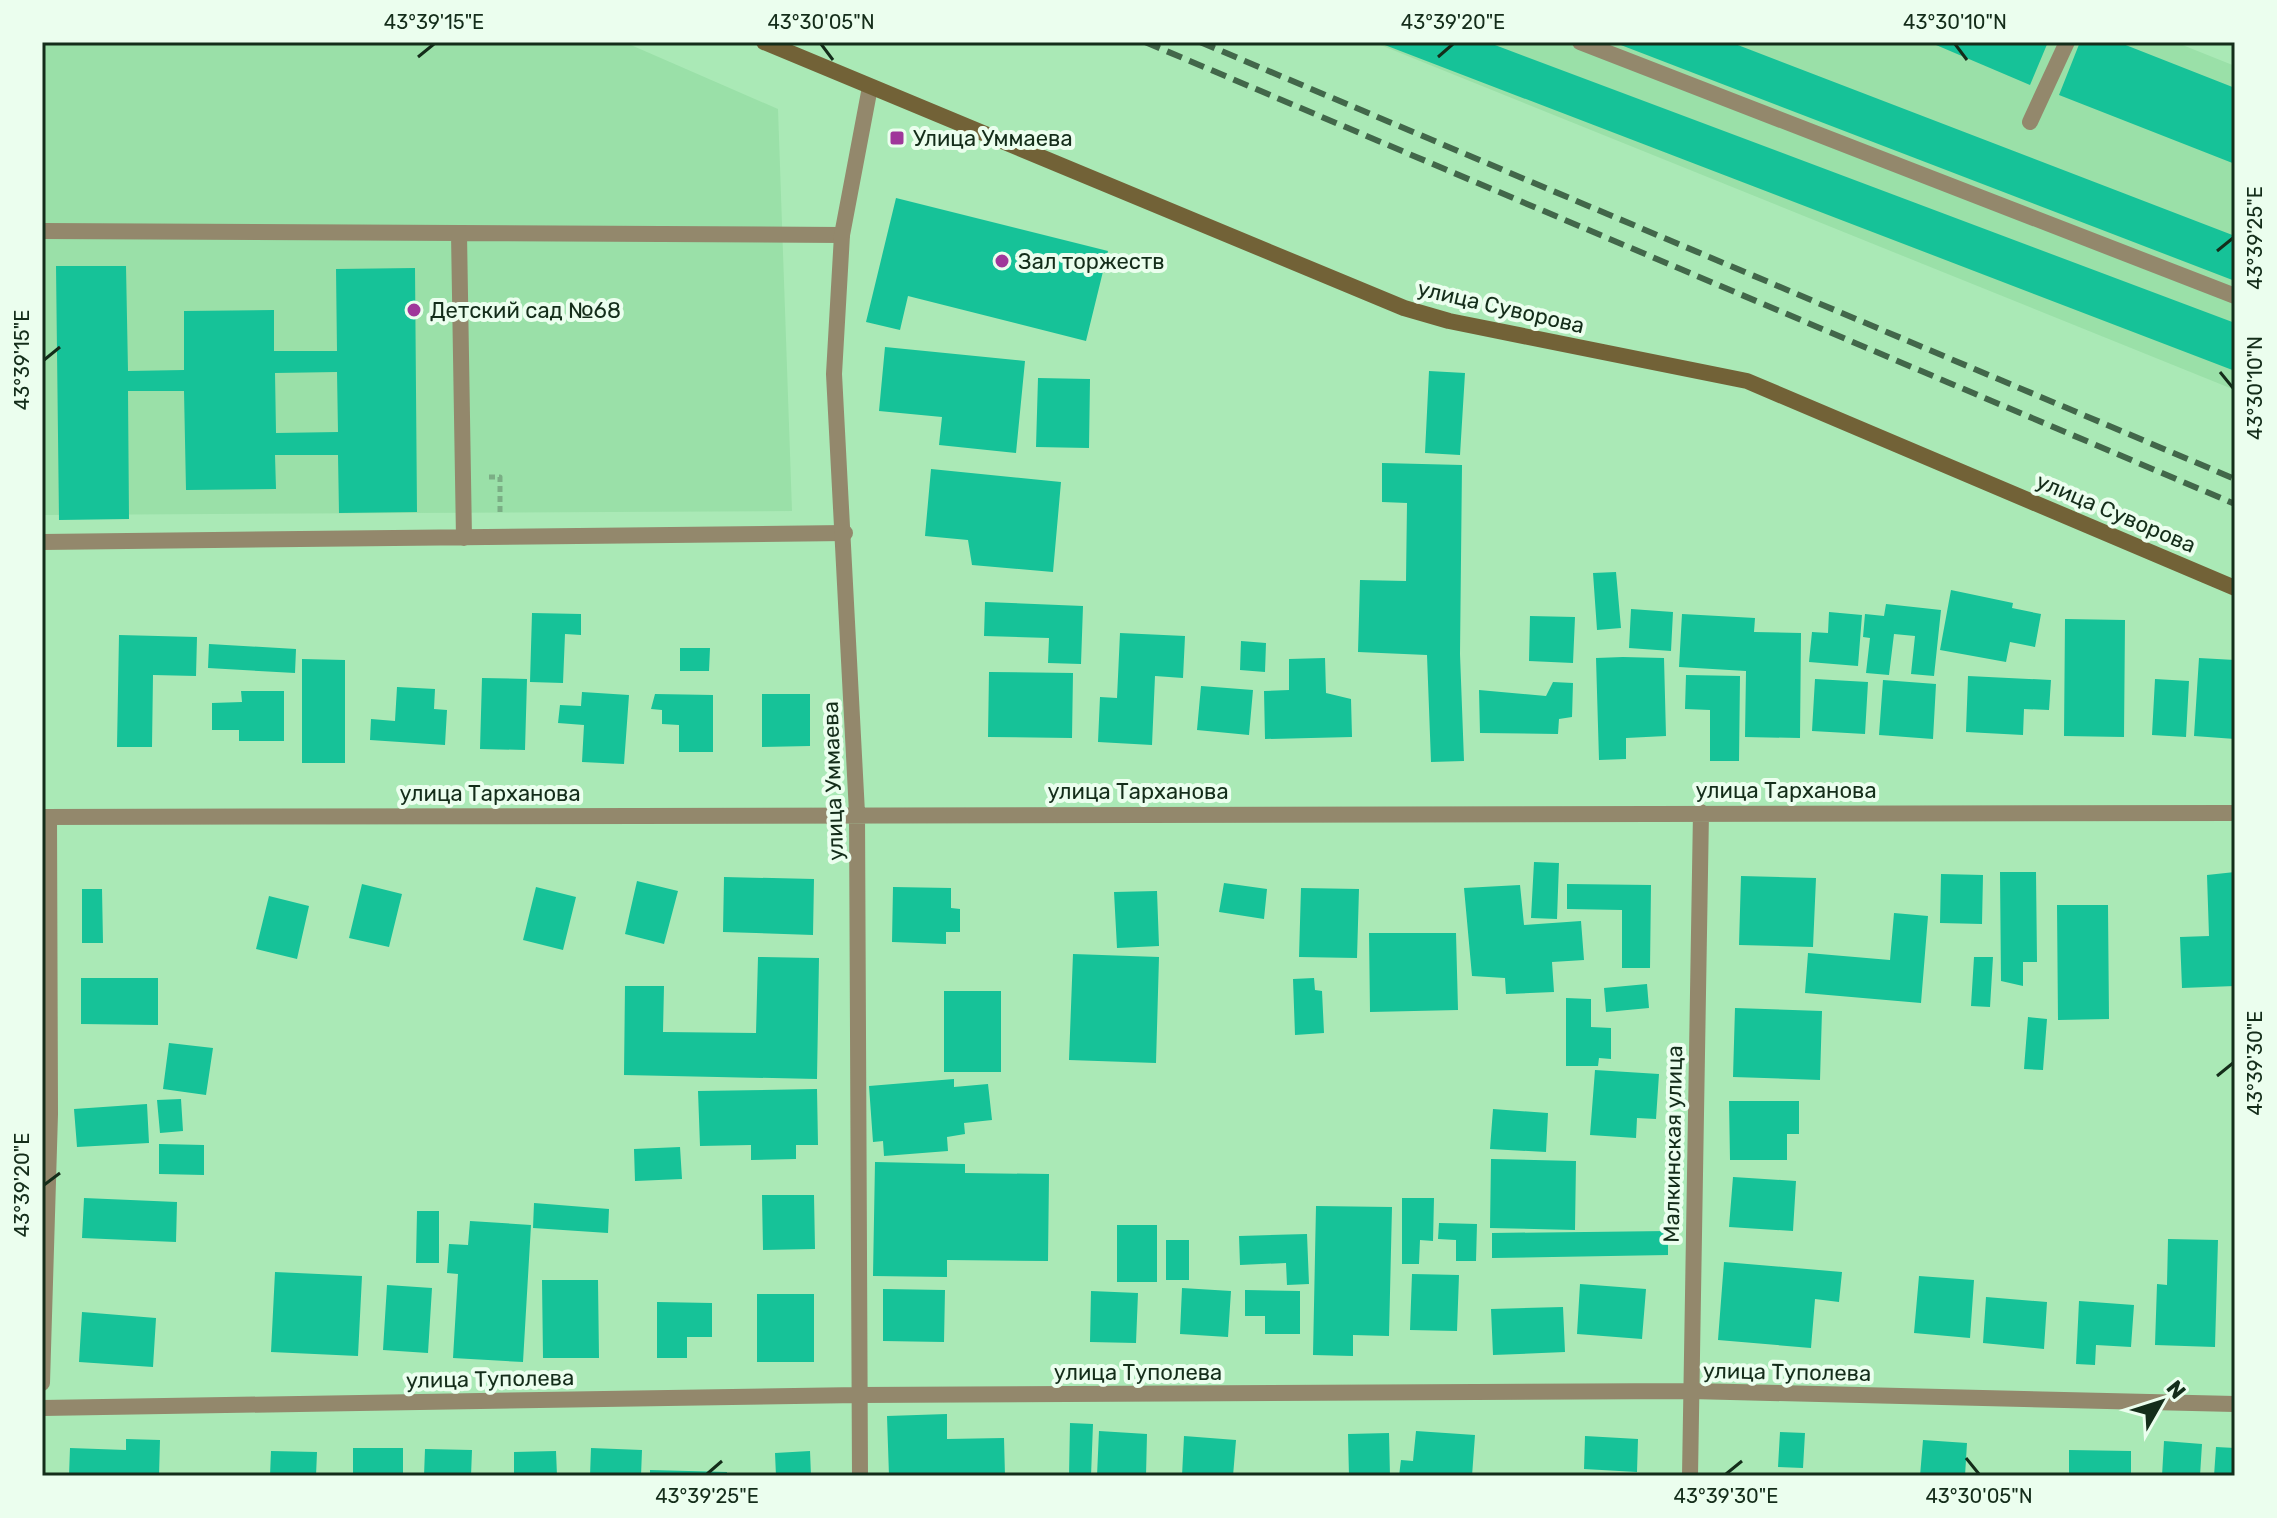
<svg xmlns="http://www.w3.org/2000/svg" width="2277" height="1518" viewBox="0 0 2277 1518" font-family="Rubik,sans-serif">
	<rect width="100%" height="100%" fill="#aae9b6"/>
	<path fill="#9ae0a8" d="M 42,42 L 624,42 L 778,109 L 792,511 L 42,515 Z
		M 1373,42 L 2175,42 L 2235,66 L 2235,390 Z"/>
	<path fill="#16c298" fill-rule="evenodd" d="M 1377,42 L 1487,42 L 2235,323 L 2235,371 Z
		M 1613,42 L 1730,42 L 2235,236 L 2235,281 Z
		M 1929,42 L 2048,42 L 2030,85 Z
		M 2080,42 L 2118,42 L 2235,88 L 2235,164 L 2059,95 Z
		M 896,198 L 1108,251 L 1086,341 L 908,296 L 900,330 L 866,322 Z
		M 56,266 L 126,266 L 128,371 L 184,370 L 184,311 L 274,310 L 274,351 L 337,351 L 336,269 L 415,268 L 417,512 L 339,513 L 338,455 L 275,455 L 276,489 L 186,490 L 184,391 L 128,391 L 129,519 L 59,520 ZM 337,372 L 338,432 L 276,433 L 275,373 Z
		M 885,347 L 1025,361 L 1016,453 L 939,445 L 942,417 L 879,411 Z
		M 1429,371 L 1465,373 L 1460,455 L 1425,453 Z
		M 1038,378 L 1090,379 L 1089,448 L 1036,447 Z
		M 1382,463 L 1462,465 L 1460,654 L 1464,761 L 1431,762 L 1427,655 L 1358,652 L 1360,580 L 1406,581 L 1407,503 L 1382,502 Z
		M 931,469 L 1061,482 L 1053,572 L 972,565 L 968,540 L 925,536 Z
		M 1616,572 L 1621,628 L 1597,630 L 1593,573 Z
		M 1951,590 L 2013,603 L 2012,608 L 2041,614 L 2035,647 L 2010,642 L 2006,662 L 1940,650 Z
		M 985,602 L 1083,606 L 1081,664 L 1048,663 L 1049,638 L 984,636 Z
		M 1886,604 L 1941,610 L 1934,676 L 1911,674 L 1915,636 L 1894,634 L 1889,675 L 1866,673 L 1870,638 L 1863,637 L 1865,614 L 1884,616 Z
		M 1631,609 L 1673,612 L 1671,651 L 1629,648 Z
		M 1829,612 L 1862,615 L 1858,666 L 1809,662 L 1812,632 L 1828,633 Z
		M 532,613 L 581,614 L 581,635 L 565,634 L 563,683 L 530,682 Z
		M 1682,614 L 1755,618 L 1754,632 L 1801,633 L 1800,738 L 1745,737 L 1746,671 L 1679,667 Z
		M 1530,616 L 1575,617 L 1573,663 L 1529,661 Z
		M 2065,619 L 2125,620 L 2124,737 L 2064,736 Z
		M 1120,633 L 1185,636 L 1183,678 L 1155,676 L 1152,745 L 1098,742 L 1100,697 L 1117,698 Z
		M 119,635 L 197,637 L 196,676 L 153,675 L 152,747 L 117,747 Z
		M 1241,641 L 1266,643 L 1265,672 L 1240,670 Z
		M 209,644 L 296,649 L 295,673 L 208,668 Z
		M 680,648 L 710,648 L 709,671 L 680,671 Z
		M 1623,657 L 1664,658 L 1666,736 L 1626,738 L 1626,759 L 1599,760 L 1596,658 Z
		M 1325,658 L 1326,693 L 1351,699 L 1352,737 L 1265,739 L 1264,691 L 1289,690 L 1289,659 Z
		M 2199,658 L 2235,660 L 2235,739 L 2194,736 Z
		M 302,659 L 345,660 L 345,763 L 302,763 Z
		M 989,672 L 1073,673 L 1072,738 L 988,737 Z
		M 1686,675 L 1740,676 L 1739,761 L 1710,761 L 1710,710 L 1685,709 Z
		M 1968,676 L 2051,680 L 2049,710 L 2024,709 L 2023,735 L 1966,732 Z
		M 482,678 L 527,679 L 525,750 L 480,749 Z
		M 1815,679 L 1868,682 L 1865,734 L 1812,731 Z
		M 2155,679 L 2189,681 L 2186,737 L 2152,735 Z
		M 1883,680 L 1936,684 L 1933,739 L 1879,735 Z
		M 1553,682 L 1573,683 L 1572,717 L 1559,719 L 1558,734 L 1480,733 L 1479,690 L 1546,696 Z
		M 1201,686 L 1253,690 L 1249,735 L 1197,730 Z
		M 397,687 L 435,689 L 434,709 L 447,710 L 445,745 L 370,740 L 371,719 L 395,721 Z
		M 241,691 L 284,691 L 284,741 L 239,741 L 239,730 L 212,730 L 212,703 L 242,702 Z
		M 582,692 L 629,695 L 624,764 L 582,762 L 584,725 L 558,723 L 560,705 L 581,706 Z
		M 655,694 L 713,695 L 713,752 L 679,752 L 679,725 L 662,724 L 662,710 L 651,709 Z
		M 762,694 L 810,694 L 810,746 L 762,747 Z
		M 1534,862 L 1559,863 L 1557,919 L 1531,918 Z
		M 2000,872 L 2036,872 L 2037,962 L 2023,962 L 2023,986 L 2001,981 Z
		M 2235,872 L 2235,986 L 2182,988 L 2180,937 L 2209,936 L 2207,875 Z
		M 1941,874 L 1983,875 L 1982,924 L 1940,923 Z
		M 1741,876 L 1816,878 L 1813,947 L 1739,945 Z
		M 724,877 L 814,879 L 813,935 L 723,932 Z
		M 637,881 L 678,891 L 664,944 L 625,934 Z
		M 1224,883 L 1267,889 L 1264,919 L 1219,912 Z
		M 362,884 L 402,894 L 389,947 L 349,938 Z
		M 1567,884 L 1651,885 L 1650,968 L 1622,968 L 1622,910 L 1567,909 Z
		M 1520,885 L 1524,925 L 1581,921 L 1584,960 L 1552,962 L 1554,992 L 1506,994 L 1505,978 L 1472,976 L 1464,888 Z
		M 536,887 L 576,897 L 563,950 L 523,940 Z
		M 893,887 L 951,888 L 951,908 L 960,909 L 960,932 L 946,932 L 946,944 L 892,942 Z
		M 1301,888 L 1359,889 L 1357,958 L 1299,957 Z
		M 82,889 L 102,889 L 103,943 L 82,943 Z
		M 1157,891 L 1159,946 L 1117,948 L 1114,892 Z
		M 269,896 L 309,906 L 297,959 L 256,949 Z
		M 2057,905 L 2108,905 L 2109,1019 L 2058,1020 Z
		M 1894,913 L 1928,916 L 1921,1003 L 1805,993 L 1808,953 L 1890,960 Z
		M 1369,933 L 1456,933 L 1458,1010 L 1370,1012 Z
		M 1073,954 L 1159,957 L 1156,1063 L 1069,1060 Z
		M 758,957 L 819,958 L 817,1079 L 624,1075 L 625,986 L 664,986 L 663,1032 L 756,1033 Z
		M 1974,957 L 1993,957 L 1990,1007 L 1971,1006 Z
		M 81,978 L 158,978 L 158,1025 L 81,1024 Z
		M 1314,978 L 1315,990 L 1322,991 L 1324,1033 L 1295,1035 L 1293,979 Z
		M 1647,984 L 1649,1008 L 1606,1012 L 1604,988 Z
		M 944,991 L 1001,991 L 1001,1072 L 944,1072 Z
		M 1566,998 L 1591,999 L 1591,1027 L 1611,1028 L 1611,1059 L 1599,1058 L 1598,1066 L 1566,1066 Z
		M 1735,1008 L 1822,1011 L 1820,1080 L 1733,1077 Z
		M 2028,1017 L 2047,1019 L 2043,1070 L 2024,1069 Z
		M 169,1043 L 213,1048 L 206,1095 L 163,1089 Z
		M 1595,1070 L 1659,1074 L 1656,1119 L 1637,1118 L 1636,1138 L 1590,1135 Z
		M 954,1079 L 954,1087 L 988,1084 L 992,1120 L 964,1123 L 965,1134 L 947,1137 L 948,1151 L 884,1156 L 883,1141 L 873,1142 L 869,1086 Z
		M 817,1089 L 818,1145 L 796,1145 L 796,1159 L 751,1160 L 751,1145 L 700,1146 L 698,1091 Z
		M 181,1099 L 183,1131 L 160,1133 L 157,1100 Z
		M 1729,1101 L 1799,1101 L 1799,1134 L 1787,1134 L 1787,1160 L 1730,1160 Z
		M 147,1104 L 149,1143 L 77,1147 L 74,1109 Z
		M 1493,1109 L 1548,1113 L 1546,1152 L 1490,1149 Z
		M 159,1144 L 204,1145 L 204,1175 L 159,1174 Z
		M 680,1147 L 682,1179 L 635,1181 L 634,1149 Z
		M 1491,1159 L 1576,1161 L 1575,1230 L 1490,1228 Z
		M 875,1162 L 965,1164 L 965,1173 L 1049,1174 L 1048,1261 L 947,1260 L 947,1277 L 873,1276 Z
		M 1733,1177 L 1796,1181 L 1793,1231 L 1729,1227 Z
		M 762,1195 L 814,1195 L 815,1249 L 763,1250 Z
		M 84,1198 L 177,1202 L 176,1242 L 82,1238 Z
		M 1402,1198 L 1434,1198 L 1433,1241 L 1420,1240 L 1419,1264 L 1402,1264 Z
		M 534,1203 L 609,1209 L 608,1233 L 533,1228 Z
		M 1316,1206 L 1392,1207 L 1389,1336 L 1353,1335 L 1353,1356 L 1313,1355 Z
		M 417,1211 L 439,1211 L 439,1263 L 416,1263 Z
		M 470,1221 L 531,1225 L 523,1362 L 453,1358 L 458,1274 L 447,1273 L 449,1244 L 468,1245 Z
		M 1439,1223 L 1477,1224 L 1476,1261 L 1456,1261 L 1456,1240 L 1438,1239 Z
		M 1117,1225 L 1157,1225 L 1157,1282 L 1117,1282 Z
		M 1668,1231 L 1668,1255 L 1492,1258 L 1492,1233 Z
		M 1307,1234 L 1309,1284 L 1287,1285 L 1286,1263 L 1240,1265 L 1239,1236 Z
		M 2168,1239 L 2218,1240 L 2215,1347 L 2155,1345 L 2157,1284 L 2167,1285 Z
		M 1166,1240 L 1189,1240 L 1189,1280 L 1166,1280 Z
		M 1724,1262 L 1842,1272 L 1839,1302 L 1815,1299 L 1811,1348 L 1718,1340 Z
		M 275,1272 L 362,1276 L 358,1356 L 271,1352 Z
		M 1412,1274 L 1459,1275 L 1457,1331 L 1410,1330 Z
		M 1919,1276 L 1974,1280 L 1970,1338 L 1914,1333 Z
		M 542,1280 L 598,1280 L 599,1358 L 543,1358 Z
		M 1580,1284 L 1646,1289 L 1642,1339 L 1577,1334 Z
		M 387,1285 L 432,1288 L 428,1353 L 383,1350 Z
		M 1182,1288 L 1231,1291 L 1228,1337 L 1180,1334 Z
		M 883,1289 L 945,1290 L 944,1342 L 883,1341 Z
		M 1245,1290 L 1300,1291 L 1300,1334 L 1265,1334 L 1265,1316 L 1245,1316 Z
		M 1091,1291 L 1138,1293 L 1136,1343 L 1090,1342 Z
		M 757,1294 L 814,1294 L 814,1362 L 757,1362 Z
		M 1986,1297 L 2047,1302 L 2044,1349 L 1983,1343 Z
		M 2079,1301 L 2134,1305 L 2131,1347 L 2096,1345 L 2095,1365 L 2076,1364 Z
		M 657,1302 L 712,1303 L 712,1337 L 687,1337 L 687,1358 L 657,1358 Z
		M 1563,1307 L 1565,1352 L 1493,1355 L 1491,1309 Z
		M 82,1312 L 156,1318 L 153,1367 L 79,1362 Z
		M 947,1414 L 947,1439 L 1004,1438 L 1005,1476 L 889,1476 L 887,1416 Z
		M 1070,1423 L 1093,1424 L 1091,1476 L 1069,1476 Z
		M 1099,1431 L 1147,1434 L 1146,1476 L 1097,1476 Z
		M 1416,1431 L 1475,1435 L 1472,1476 L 1399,1476 L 1401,1460 L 1413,1461 Z
		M 1780,1432 L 1805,1433 L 1803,1468 L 1778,1467 Z
		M 1389,1433 L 1390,1476 L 1349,1476 L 1348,1434 Z
		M 1184,1436 L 1236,1440 L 1233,1476 L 1182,1476 Z
		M 1585,1436 L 1638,1439 L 1637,1472 L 1584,1469 Z
		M 126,1439 L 160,1440 L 159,1476 L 69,1476 L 70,1448 L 126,1450 Z
		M 1923,1440 L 1967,1443 L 1965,1476 L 1920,1476 Z
		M 2164,1441 L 2202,1444 L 2200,1476 L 2162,1476 Z
		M 2216,1447 L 2235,1448 L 2235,1476 L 2214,1476 Z
		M 353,1448 L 403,1448 L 403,1476 L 353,1476 Z
		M 591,1448 L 642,1450 L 641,1476 L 590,1476 Z
		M 425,1449 L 472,1450 L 471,1476 L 424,1476 Z
		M 2069,1450 L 2131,1451 L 2131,1476 L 2069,1476 Z
		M 271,1451 L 317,1452 L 316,1476 L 270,1476 Z
		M 556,1451 L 557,1476 L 514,1476 L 514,1452 Z
		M 810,1451 L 811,1476 L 776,1476 L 775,1453 Z
		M 650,1470 L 727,1472 L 727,1476 L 650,1476 Z"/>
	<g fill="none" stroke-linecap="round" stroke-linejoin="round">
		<path stroke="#7bae85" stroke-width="5" stroke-dasharray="6 4" stroke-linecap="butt" d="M 489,477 L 500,477 L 500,512"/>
		<path stroke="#93886c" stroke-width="16" d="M 1580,42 L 2235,296
			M 2030,122 L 2067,42
			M 42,231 L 842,235
			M 459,234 L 464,538
			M 42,542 L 845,533"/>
		<path stroke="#93886c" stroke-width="16" d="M 42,817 L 2235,813
			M 42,1383 L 50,1114 L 49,817
			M 42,1408 L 859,1395 L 1691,1391 L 2235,1404
			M 860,1476 L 857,813 L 834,374 L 842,235 L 870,87
			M 1690,1476 L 1701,812"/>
		<path stroke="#726237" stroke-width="16" d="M 764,42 L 1404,308 L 1449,321 L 1747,381 L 2235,588"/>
		<path stroke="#42674a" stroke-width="6" stroke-dasharray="16 8" stroke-linecap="butt" d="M 1145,42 L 2235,504
			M 1200,42 L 2235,479"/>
	</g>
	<path fill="none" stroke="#142d1a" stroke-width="3" d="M 821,44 L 833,60M 1955,44 L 1967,60M 418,57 L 434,44M 1438,57 L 1453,44M 2217,251 L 2233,238M 44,360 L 60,347M 2220,372 L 2233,388M 2217,1076 L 2233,1063M 44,1185 L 60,1173M 1966,1458 L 1979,1474M 707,1474 L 722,1461M 1726,1474 L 1742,1461"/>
	<g fill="#9f379a" stroke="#ebfeee" stroke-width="3">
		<rect x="889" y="130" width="16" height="16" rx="4"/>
		<circle cx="1002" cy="261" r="8"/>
		<circle cx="414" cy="310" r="8"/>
	</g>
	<g text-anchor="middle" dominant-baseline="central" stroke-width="8" stroke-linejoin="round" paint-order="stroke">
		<g font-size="22" fill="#142d1a" stroke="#ebfeee" text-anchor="start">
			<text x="913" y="138">Улица Уммаева</text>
			<text x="1018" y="261">Зал торжеств</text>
			<text x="430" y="310">Детский сад №68</text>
		</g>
		<g font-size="22" fill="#142d1a" stroke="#ebfeee">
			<text transform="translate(1501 307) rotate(13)">улица Суворова</text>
			<text transform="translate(2116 513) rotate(23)">улица Суворова</text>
			<text transform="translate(833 781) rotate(-92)">улица Уммаева</text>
			<text x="1786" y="790">улица Тарханова</text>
			<text x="1138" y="791">улица Тарханова</text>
			<text x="490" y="793">улица Тарханова</text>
			<text transform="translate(1673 1144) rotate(-89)">Малкинская улица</text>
			<text x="1138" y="1372">улица Туполева</text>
			<text transform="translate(1787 1372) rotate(1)">улица Туполева</text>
			<text transform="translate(490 1379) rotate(-1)">улица Туполева</text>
		</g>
	</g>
	<rect width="2277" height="1518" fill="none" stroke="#ebfeee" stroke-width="88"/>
	<g transform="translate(2161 1402) rotate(51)" stroke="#ebfeee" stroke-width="6" paint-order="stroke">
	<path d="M0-6L14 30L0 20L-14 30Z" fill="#142d1a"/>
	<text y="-12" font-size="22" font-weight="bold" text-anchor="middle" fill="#142d1a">N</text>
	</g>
	<rect x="44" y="44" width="2189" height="1430" fill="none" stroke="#142d1a" stroke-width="3"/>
	<g font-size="20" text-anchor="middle" fill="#142d1a">
		<text x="434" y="29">43°39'15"E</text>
		<text x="821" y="29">43°30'05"N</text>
		<text x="1453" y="29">43°39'20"E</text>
		<text x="1955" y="29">43°30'10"N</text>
		<text transform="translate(2255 238) rotate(-90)" y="7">43°39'25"E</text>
		<text transform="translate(22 360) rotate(-90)" y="7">43°39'15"E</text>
		<text transform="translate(2255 388) rotate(-90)" y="7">43°30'10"N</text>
		<text transform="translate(2255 1063) rotate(-90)" y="7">43°39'30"E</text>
		<text transform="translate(22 1185) rotate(-90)" y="7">43°39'20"E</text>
		<text x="707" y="1503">43°39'25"E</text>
		<text x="1726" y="1503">43°39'30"E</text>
		<text x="1979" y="1503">43°30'05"N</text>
	</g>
</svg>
